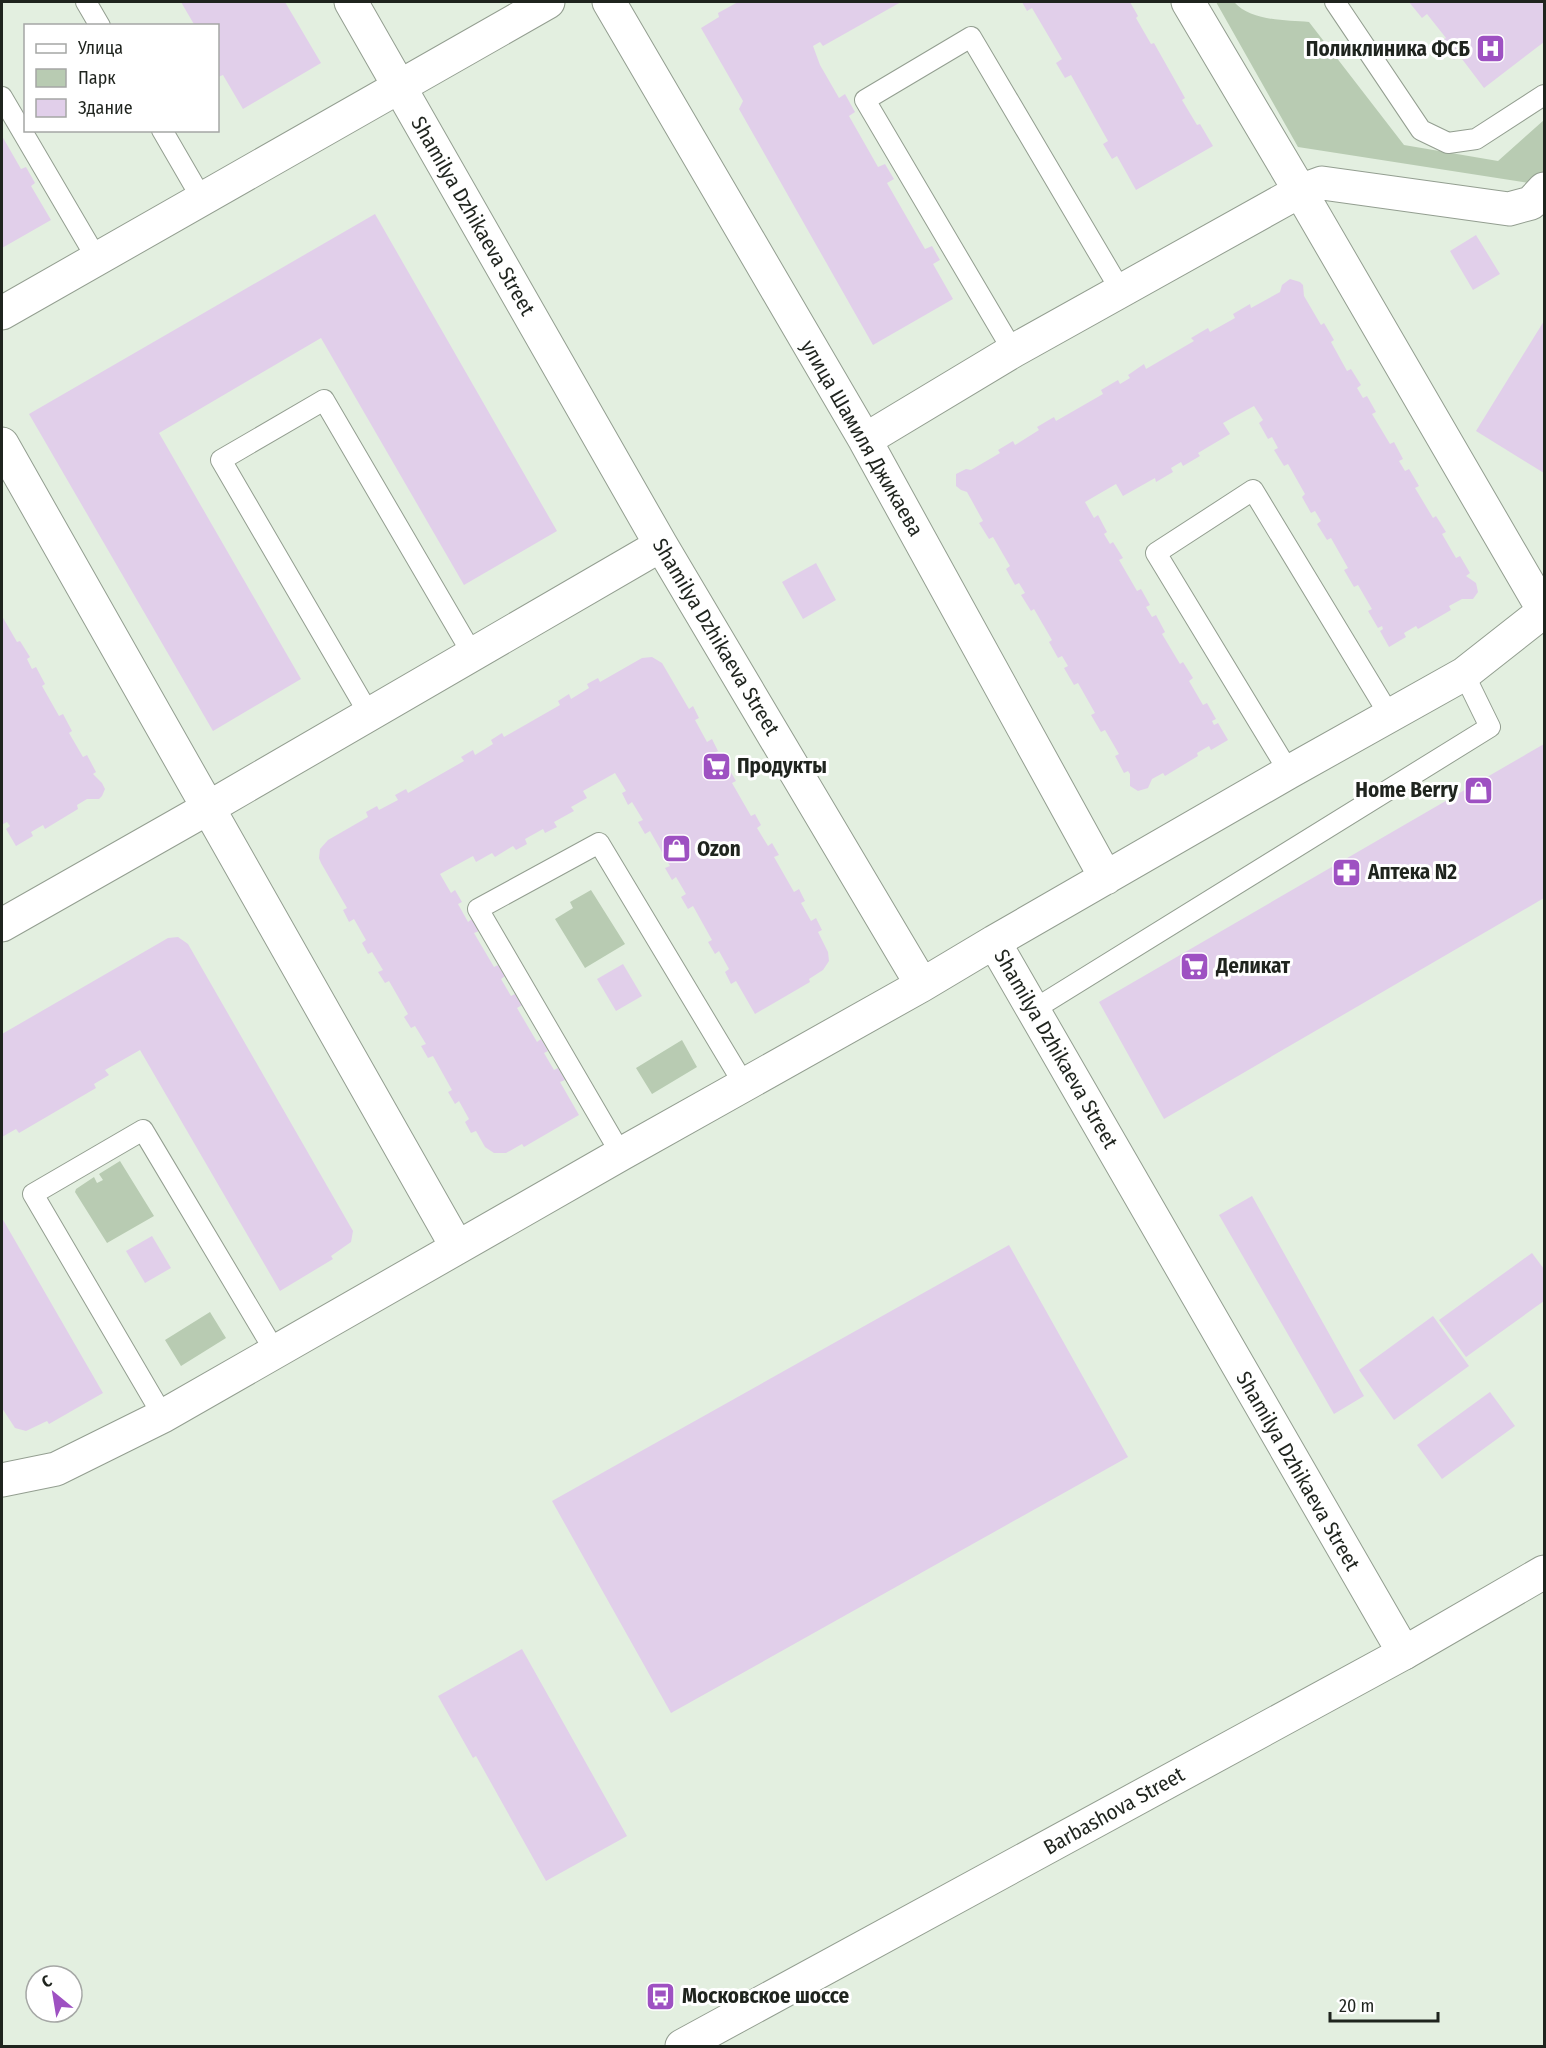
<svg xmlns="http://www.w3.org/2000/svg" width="1546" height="2048" viewBox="0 0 1546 2048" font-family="'Fira Sans Condensed',sans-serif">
	<rect width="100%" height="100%" fill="#e3efe0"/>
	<path fill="#b8cbb2" d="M 1216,2 L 1234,2 C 1251,21 1285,20 1309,22 L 1404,145 L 1498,161 L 1544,120 L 1544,172 L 1535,184 L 1298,147 Z
		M 591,890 L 625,944 L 585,968 L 555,919 L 573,908 L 570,902 Z
		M 682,1040 L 697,1067 L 652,1094 L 636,1068 Z
		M 120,1161 L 154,1216 L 107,1243 L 75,1192 L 76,1189 L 94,1177 L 97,1183 L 103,1180 L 99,1174 Z
		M 210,1312 L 226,1338 L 181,1366 L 165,1340 Z"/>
	<path fill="#e1cfea" d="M 181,2 L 285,2 L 321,63 L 243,109 L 223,75 L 218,77 L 218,26 L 195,26 Z
		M 738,2 L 901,2 L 823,46 L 820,42 L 813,46 L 820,65 L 839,98 L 845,94 L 855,112 L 849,116 L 878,167 L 885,164 L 894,179 L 887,183 L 925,249 L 932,246 L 940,260 L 933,264 L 953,299 L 873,345 L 739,109 L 743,101 L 701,28 L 719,17 L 718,13 Z
		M 1022,2 L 1130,2 L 1138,16 L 1136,18 L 1151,44 L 1154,43 L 1185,98 L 1182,100 L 1197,125 L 1200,124 L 1213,146 L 1136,190 L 1117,156 L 1112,159 L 1103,144 L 1108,141 L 1071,75 L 1065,78 L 1056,63 L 1062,59 L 1032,8 L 1027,11 Z
		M 1409,2 L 1544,2 L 1544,42 L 1484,88 L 1459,55 L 1454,60 L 1440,42 L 1446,38 L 1427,14 L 1422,18 Z
		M 2,136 L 21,169 L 26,167 L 35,183 L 31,186 L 51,220 L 2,248 Z
		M 375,214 L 557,531 L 464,585 L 321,338 L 159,433 L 301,679 L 213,731 L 29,414 Z
		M 1476,235 L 1500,274 L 1473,290 L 1450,251 Z
		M 1290,279 L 1300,282 L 1303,285 L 1304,296 L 1321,325 L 1324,323 L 1334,340 L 1331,342 L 1347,371 L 1351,369 L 1361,385 L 1357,388 L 1363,398 L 1367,396 L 1376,412 L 1372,414 L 1390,444 L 1394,442 L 1403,459 L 1399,461 L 1405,471 L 1409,469 L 1419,486 L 1415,488 L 1433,518 L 1436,516 L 1446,532 L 1442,534 L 1456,558 L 1460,556 L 1470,573 L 1466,576 L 1476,583 L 1478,592 L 1473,599 L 1462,599 L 1449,606 L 1451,610 L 1418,629 L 1416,626 L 1404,633 L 1406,637 L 1389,647 L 1380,631 L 1383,629 L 1382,626 L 1378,628 L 1368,611 L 1372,609 L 1358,585 L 1354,587 L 1344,570 L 1348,568 L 1331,538 L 1327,540 L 1317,524 L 1321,521 L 1315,511 L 1311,513 L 1302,497 L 1305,494 L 1288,464 L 1284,466 L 1274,450 L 1278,448 L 1272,437 L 1268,439 L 1259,423 L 1263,420 L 1254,406 L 1223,423 L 1230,434 L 1198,453 L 1200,456 L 1183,466 L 1181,462 L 1171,468 L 1173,472 L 1156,482 L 1155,478 L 1123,496 L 1116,484 L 1085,502 L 1094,518 L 1098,515 L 1107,532 L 1104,534 L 1110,544 L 1113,542 L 1123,558 L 1119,560 L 1137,591 L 1141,589 L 1150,605 L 1146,607 L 1152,617 L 1156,615 L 1165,632 L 1162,634 L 1180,664 L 1183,662 L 1193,678 L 1189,681 L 1203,705 L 1207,703 L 1216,719 L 1212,721 L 1214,725 L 1218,723 L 1228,740 L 1211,750 L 1209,746 L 1197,753 L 1198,756 L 1165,776 L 1163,773 L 1152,779 L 1148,788 L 1138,791 L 1130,786 L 1130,774 L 1128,771 L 1124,773 L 1115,756 L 1119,754 L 1105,730 L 1101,732 L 1091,715 L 1095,713 L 1078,683 L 1074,685 L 1064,668 L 1068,666 L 1062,656 L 1058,658 L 1049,642 L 1052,640 L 1034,609 L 1031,611 L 1021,595 L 1025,593 L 1019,583 L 1015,585 L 1006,569 L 1010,566 L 993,537 L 989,539 L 979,523 L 983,521 L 967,492 L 961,490 L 956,486 L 956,474 L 966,469 L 971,470 L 1000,453 L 998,450 L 1013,441 L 1015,445 L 1039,430 L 1037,427 L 1054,417 L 1056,421 L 1103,394 L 1101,390 L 1118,380 L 1120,384 L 1130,378 L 1128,375 L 1144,364 L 1146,369 L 1194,341 L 1191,338 L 1208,328 L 1210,332 L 1235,318 L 1233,314 L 1250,304 L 1251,308 L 1280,292 L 1282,285 Z
		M 1544,321 L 1544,473 L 1476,431 Z
		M 816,563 L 836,600 L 803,619 L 782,582 Z
		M 2,616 L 17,642 L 20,641 L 30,657 L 27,659 L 32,669 L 36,667 L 45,684 L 42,686 L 59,716 L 63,714 L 72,731 L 69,733 L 83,757 L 87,755 L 96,772 L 93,774 L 102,783 L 105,789 L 102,796 L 99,799 L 87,799 L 77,805 L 78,809 L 45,829 L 43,825 L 31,832 L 33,836 L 16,846 L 6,829 L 10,826 L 7,822 L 3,824 L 2,821 Z
		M 652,657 L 662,663 L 689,709 L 693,706 L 699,718 L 695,720 L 707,742 L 712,739 L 718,751 L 714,753 L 725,772 L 729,769 L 736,781 L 732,783 L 751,816 L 755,814 L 761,825 L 757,828 L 768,846 L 772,843 L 779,855 L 774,857 L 794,892 L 799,889 L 805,901 L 801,903 L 811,921 L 816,918 L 822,930 L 818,932 L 828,952 L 829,961 L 823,970 L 809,979 L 810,982 L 755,1014 L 736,981 L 731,984 L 725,972 L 729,969 L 719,951 L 715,954 L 708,942 L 712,940 L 693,906 L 688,909 L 681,897 L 686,894 L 676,877 L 672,880 L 665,868 L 670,866 L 650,831 L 645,834 L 638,822 L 643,820 L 632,802 L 628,805 L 622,793 L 626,791 L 615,773 L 583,791 L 587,798 L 571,807 L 574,811 L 554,822 L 557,827 L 545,833 L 543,829 L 525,839 L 527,844 L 516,850 L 513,846 L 495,857 L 492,853 L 476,862 L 473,856 L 440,874 L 451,893 L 455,890 L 462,902 L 458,904 L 468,922 L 472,919 L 479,931 L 474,933 L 494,967 L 498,965 L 505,976 L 501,979 L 511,996 L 515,994 L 522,1005 L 517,1008 L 537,1042 L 541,1039 L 548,1051 L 544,1053 L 554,1070 L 558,1068 L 565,1080 L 560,1082 L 579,1115 L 524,1147 L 522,1144 L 506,1153 L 494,1153 L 485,1147 L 476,1131 L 471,1133 L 465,1122 L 469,1119 L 459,1101 L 455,1104 L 448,1092 L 452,1090 L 433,1056 L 428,1058 L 421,1046 L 426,1044 L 415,1026 L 411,1028 L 404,1017 L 408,1014 L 389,981 L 385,983 L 378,972 L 383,970 L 372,952 L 368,954 L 362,943 L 366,940 L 354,919 L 349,922 L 343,910 L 347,908 L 321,863 L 319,858 L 320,849 L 328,840 L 368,817 L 366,812 L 377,806 L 379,810 L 398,800 L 395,795 L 406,789 L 408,793 L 464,761 L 461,757 L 473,750 L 475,755 L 493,744 L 491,740 L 502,733 L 504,737 L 560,705 L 558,701 L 569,694 L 571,699 L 589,688 L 587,684 L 598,678 L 600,682 L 642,658 Z
		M 1544,744 L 1544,898 L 1164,1119 L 1099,1002 Z
		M 178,937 L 188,944 L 353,1231 L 351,1242 L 331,1256 L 333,1259 L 280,1291 L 140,1050 L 105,1070 L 109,1075 L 94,1084 L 96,1088 L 19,1133 L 16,1129 L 2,1137 L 2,1034 L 168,938 Z
		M 623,964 L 642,996 L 616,1011 L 597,979 Z
		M 1252,1196 L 1364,1396 L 1334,1414 L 1219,1215 Z
		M 2,1218 L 103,1393 L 49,1424 L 47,1421 L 26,1431 L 15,1428 L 2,1408 Z
		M 152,1236 L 171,1268 L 145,1283 L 126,1251 Z
		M 1009,1245 L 1128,1457 L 671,1713 L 552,1501 Z
		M 1532,1253 L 1544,1269 L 1544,1301 L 1466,1357 L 1439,1320 Z
		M 1433,1316 L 1469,1366 L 1394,1420 L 1359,1370 Z
		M 1490,1392 L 1515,1426 L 1442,1479 L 1417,1445 Z
		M 522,1649 L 627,1836 L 546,1881 L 476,1756 L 473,1758 L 438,1696 Z"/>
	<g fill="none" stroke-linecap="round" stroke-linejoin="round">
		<defs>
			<path id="service" d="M 86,2 L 100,26
				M 1335,2 L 1421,130 L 1448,143 L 1476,139 L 1544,95
				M 2,97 L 97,259
				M 162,130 L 202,199
				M 1013,351 L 865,100 L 971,37 L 1121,291
				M 369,714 L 221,460 L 324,400 L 473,655
				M 1289,772 L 1156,553 L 1253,490 L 1390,716
				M 1033,1010 L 1490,727 L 1464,674
				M 621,1154 L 478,909 L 599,843 L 745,1086
				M 163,1416 L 33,1194 L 143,1130 L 276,1353"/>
			<path id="minor" d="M 351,2 L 661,545 L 922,985 L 994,942 L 1404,1653
				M 609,2 L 865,440 L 1106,878
				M 2,313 L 548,2
				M 865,440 L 1013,351 L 1300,191 L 1188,2
				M 2,444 L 457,1247
				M 2,925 L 208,808 L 661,545
				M 994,942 L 1289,772 L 1464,674 L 1544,611 L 1300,191 L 1322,183 L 1509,209 L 1531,203 L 1544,189
				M 2,1480 L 56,1469 L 163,1416 L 621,1154 L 922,985"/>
			<path id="primary" d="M 682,2046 L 1404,1653 L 1544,1572"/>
		</defs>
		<use href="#service" stroke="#939e90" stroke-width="22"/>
		<use href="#minor" stroke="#939e90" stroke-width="35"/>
		<use href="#primary" stroke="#939e90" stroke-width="35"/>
		<use href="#service" stroke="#fff" stroke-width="20"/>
		<use href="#minor" stroke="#fff" stroke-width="33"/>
		<use href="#primary" stroke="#fff" stroke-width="33"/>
	</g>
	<defs>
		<symbol id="hospital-square" viewBox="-11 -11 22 22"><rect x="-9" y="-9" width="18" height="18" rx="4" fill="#9e51c2" stroke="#fff"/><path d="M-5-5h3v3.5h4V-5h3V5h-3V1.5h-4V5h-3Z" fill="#fff"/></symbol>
		<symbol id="supermarket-square" viewBox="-11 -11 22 22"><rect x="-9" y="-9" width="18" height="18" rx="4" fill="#9e51c2" stroke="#fff"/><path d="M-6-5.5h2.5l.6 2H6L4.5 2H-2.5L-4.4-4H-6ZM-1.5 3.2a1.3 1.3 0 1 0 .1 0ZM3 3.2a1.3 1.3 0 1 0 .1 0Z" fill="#fff"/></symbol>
		<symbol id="shop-square" viewBox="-11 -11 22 22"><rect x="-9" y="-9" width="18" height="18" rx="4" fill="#9e51c2" stroke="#fff"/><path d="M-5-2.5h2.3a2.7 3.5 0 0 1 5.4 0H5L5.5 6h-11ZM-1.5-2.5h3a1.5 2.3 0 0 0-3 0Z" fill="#fff"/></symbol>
		<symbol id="pharmacy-square" viewBox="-11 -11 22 22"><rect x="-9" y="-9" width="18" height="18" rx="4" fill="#9e51c2" stroke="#fff"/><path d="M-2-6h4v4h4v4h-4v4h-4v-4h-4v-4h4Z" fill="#fff"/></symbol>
		<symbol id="bus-square" viewBox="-11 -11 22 22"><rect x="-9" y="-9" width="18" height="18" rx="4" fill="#9e51c2" stroke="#fff"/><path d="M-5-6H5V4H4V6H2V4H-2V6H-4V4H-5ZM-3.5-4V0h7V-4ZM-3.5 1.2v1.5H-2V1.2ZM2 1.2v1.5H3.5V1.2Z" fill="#fff"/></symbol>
	</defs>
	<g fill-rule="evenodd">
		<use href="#hospital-square" x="1474" y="32" width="33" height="33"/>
		<use href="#supermarket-square" x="700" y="750" width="33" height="33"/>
		<use href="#shop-square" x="1462" y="774" width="33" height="33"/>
		<use href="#shop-square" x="660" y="832" width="33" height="33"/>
		<use href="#pharmacy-square" x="1330" y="856" width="33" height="33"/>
		<use href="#supermarket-square" x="1178" y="950" width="33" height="33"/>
		<use href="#bus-square" x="644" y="1980" width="33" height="33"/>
	</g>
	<g text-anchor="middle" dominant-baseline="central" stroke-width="6" stroke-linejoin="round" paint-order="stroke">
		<g font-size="21" font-weight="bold" fill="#1f241e" stroke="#fff" text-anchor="start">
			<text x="1470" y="49" text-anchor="end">Поликлиника ФСБ</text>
			<text x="737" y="766">Продукты</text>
			<text x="1458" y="790" text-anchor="end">Home Berry</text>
			<text x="697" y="849">Ozon</text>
			<text x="1368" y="872">Аптека N2</text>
			<text x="1216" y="966">Деликат</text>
			<text x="682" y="1996">Московское шоссе</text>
		</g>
		<g font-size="21" fill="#1f241e" stroke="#fff">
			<text transform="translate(473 216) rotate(60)">Shamilya Dzhikaeva Street</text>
			<text transform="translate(862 438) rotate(60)">улица Шамиля Джикаева</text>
			<text transform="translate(716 637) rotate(59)">Shamilya Dzhikaeva Street</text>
			<text transform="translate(1056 1049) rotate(60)">Shamilya Dzhikaeva Street</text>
			<text transform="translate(1298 1471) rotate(60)">Shamilya Dzhikaeva Street</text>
			<text transform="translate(1114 1811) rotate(-29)">Barbashova Street</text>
		</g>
	</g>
	<rect width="1546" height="2048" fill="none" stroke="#1f241e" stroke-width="6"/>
	<rect x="24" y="24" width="195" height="108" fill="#ffffff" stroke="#a5a7a5" stroke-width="1.5"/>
	<rect x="36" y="44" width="30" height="9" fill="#ffffff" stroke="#a5a7a5" stroke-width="1.5"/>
	<text x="78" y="54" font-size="18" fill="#1f241e">Улица</text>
	<rect x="36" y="69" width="30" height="18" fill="#b8cbb2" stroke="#a5a7a5" stroke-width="1.5"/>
	<text x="78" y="84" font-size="18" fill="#1f241e">Парк</text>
	<rect x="36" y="99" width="30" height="18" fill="#e1cfea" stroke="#a5a7a5" stroke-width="1.5"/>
	<text x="78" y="114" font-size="18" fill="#1f241e">Здание</text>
	<g transform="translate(54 1994) rotate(330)"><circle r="28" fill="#ffffff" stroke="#a5a7a5" stroke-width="1.5"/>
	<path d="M0-4.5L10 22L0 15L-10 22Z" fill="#9e51c2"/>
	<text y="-9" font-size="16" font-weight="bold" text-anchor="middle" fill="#1f241e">С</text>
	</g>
	<path d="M1330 2012v9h108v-9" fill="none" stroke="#1f241e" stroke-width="3"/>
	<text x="1339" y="2012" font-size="18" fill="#1f241e" stroke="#ffffff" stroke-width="4.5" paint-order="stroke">20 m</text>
</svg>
